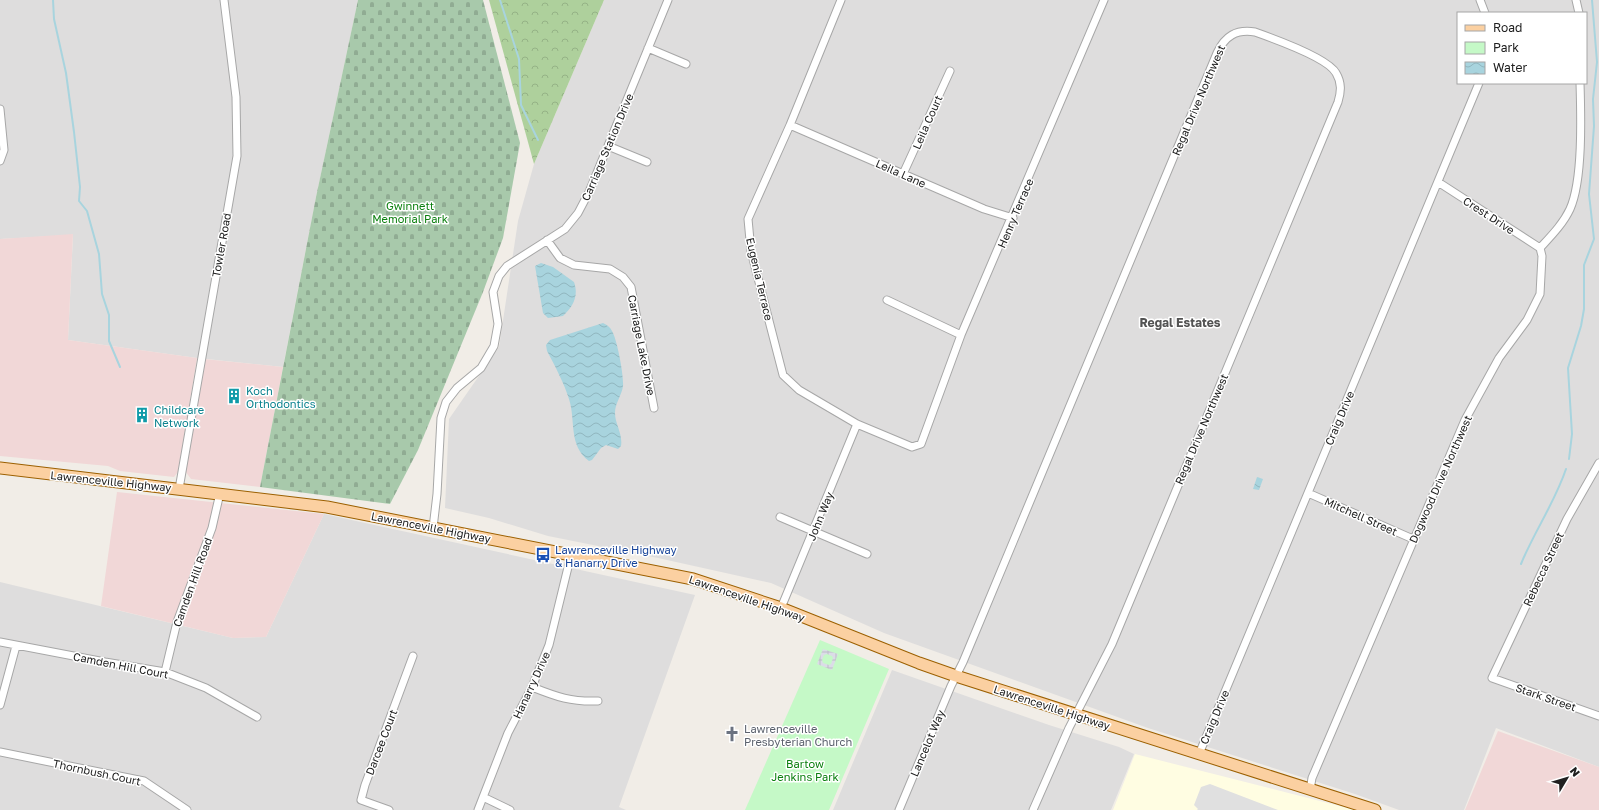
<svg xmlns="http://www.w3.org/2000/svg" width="1599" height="810" viewBox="0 0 1599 810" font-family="'Golos Text',sans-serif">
	<defs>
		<pattern id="forest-crowns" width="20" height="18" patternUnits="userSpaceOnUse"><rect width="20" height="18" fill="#aed09c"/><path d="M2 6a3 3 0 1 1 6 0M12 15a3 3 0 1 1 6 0" fill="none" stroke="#95b286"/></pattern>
		<pattern id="cemetery-stones" width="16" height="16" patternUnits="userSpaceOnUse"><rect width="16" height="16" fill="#a8c9ab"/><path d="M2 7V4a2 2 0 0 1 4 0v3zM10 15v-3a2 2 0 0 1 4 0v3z" fill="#90ac93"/></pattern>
		<pattern id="plaza-grid" width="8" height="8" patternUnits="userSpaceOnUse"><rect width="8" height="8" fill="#dbdce7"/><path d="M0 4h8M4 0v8" fill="none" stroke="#bcbcc6"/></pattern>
		<pattern id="water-waves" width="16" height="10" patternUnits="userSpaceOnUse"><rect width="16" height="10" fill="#a8d4de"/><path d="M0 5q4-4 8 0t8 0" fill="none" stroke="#90b6be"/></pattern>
	</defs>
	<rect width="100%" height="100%" fill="#f1ede7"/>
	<path fill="#dedddd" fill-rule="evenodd" d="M 0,0 L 358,0 L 316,197 L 283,367 L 197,358 L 68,340 L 73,235 L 0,239 Z
		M 604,0 L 1599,0 L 1599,767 L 1496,728 L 1464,810 L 1399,810 L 1355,794 L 1148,728 L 884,633 L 771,583 L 658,558 L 548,536 L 489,518 L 445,508 L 449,419 L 499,347 L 518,221 L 534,164 ZM 1458,13 L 1586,13 L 1586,83 L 1458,83 Z
		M 324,514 L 695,595 L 619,807 L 626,810 L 0,810 L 0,582 L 233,638 L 266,637 Z
		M 892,670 L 1049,725 L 1119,747 L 1134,754 L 1111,810 L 833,810 Z"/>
	<path fill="#f1d7d7" d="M 73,234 L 68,340 L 197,358 L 178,472 L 174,477 L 120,471 L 108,466 L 0,456 L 0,239 Z
		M 204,359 L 283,367 L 260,487 L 191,479 L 185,471 Z
		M 117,492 L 324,514 L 266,637 L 233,638 L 101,606 Z
		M 1498,731 L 1599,767 L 1599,810 L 1465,810 Z"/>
	<path fill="#fffde2" d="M 1135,754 L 1355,810 L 1113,810 Z"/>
	<path fill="url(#forest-crowns)" d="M 489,0 L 604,0 L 534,164 Z"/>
	<path fill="url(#cemetery-stones)" d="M 358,0 L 483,0 L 520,143 L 503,238 L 483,292 L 418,450 L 390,504 L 260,487 L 316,197 Z"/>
	<path fill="#c5f9c7" d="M 820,640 L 889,669 L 829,810 L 745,810 Z"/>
	<path fill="#e0e0e0" d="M 1210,784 L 1278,810 L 1197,810 L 1198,809 L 1194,805 L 1201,787 Z"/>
	<path fill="url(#plaza-grid)" fill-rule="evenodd" d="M 823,649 L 838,654 L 832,670 L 817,664 ZM 827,654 L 832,656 L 833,658 L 831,664 L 829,665 L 823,663 L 822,660 L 824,655 Z"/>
	<path fill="url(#water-waves)" d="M 541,263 L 553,267 L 574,282 C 579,296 573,307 563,316 L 548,318 L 543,313 L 535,266 Z
		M 603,323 C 607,325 610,327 612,331 C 617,339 624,376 623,386 C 622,395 615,403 615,413 C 615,424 623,434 621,446 L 618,449 L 606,445 L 601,448 L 592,460 L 589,461 C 568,445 576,421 569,399 C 564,383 555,366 547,351 L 546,345 L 550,340 Z
		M 1257,477 L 1263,479 L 1259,490 L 1253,489 Z"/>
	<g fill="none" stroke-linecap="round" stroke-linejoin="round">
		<path stroke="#a8d4de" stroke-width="2" d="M 53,0 L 54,19 L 66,73 L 74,132 L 80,187 L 79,201 L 87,211 L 99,254 L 102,294 L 109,315 L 109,341 L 120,367
			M 500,0 L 519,59 L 521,105 L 538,140
			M 1569,459 L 1572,434 L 1568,368 L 1581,326 L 1584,309 L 1584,265 L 1594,239 L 1589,194 L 1594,126 L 1593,99 L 1597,62 L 1592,0
			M 1521,564 C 1534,532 1555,502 1566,469"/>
		<defs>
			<path id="minor" d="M 841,0 L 790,125 L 748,219 L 751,251 L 783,375 L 799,390 L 857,424 L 912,447 L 921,444 L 961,335 L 1104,0
				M 1480,0 L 1485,13
				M 1576,0 L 1579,13
				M 648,48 L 686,64
				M 0,109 L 4,150 L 0,161
				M 790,125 L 984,209 L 1013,218
				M 608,146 L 647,162
				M 903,174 L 950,71
				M 1438,182 L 1540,248
				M 547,240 L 560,258 L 574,265 L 610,269 L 623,277 L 631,287 L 654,408
				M 1540,248 C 1551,236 1563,224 1570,209 C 1583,180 1581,116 1580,83
				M 887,300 L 961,335
				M 1599,463 L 1567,519 L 1492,678 L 1599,716
				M 179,489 L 237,156 L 236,97 L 224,0
				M 1308,493 L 1413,539
				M 780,517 L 867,554
				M 433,528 L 437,494 L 441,418 L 446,402 L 457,388 L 481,368 L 494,346 L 498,324 L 493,292 L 499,276 L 507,266 L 565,229 L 578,213 L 589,192 L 668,0
				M 781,608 L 857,424
				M 0,642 L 105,662 L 165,672 L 206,688 L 257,717
				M 165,672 L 177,622 L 212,528 L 220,493
				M 532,687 C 557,697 571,702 598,701
				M 0,705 L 16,646
				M 0,752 L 144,781 L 187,810
				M 1199,754 L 1479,83
				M 1310,790 L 1312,778 L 1465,420 L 1499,358 L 1527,320 L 1540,294 L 1542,256 L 1540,248
				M 483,797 L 510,810
				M 389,810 L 361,800 L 365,785 L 413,656
				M 478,810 L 508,733 L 532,687 L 549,645 L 571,555
				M 899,810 L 951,686 L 963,662 L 1217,53 C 1225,36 1236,29 1255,32 C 1272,38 1328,58 1336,73 C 1342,83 1341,92 1338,102 L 1112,644 L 1069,728 L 1033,810"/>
			<path id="primary" d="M 0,468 L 327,507 L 693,579 L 781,608 L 919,663 L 956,676 L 1375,810"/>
		</defs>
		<use href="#minor" stroke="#a7a7a7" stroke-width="9"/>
		<use href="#primary" stroke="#9c6001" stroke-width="13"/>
		<use href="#minor" stroke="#fff" stroke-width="7"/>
		<use href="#primary" stroke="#fbd0a1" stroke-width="11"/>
	</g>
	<defs>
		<symbol id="building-bare" viewBox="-9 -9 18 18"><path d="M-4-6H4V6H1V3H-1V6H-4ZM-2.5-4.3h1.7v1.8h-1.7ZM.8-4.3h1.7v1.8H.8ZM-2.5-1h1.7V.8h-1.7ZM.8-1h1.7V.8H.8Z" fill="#0f9aa8" stroke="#fff" stroke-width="2.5" paint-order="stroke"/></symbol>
		<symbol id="bus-bare" viewBox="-9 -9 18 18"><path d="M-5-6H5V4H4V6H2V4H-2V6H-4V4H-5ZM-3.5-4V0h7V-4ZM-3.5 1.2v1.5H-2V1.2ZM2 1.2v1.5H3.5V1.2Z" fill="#1a4fb4" stroke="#fff" stroke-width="2.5" paint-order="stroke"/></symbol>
		<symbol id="church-bare" viewBox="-9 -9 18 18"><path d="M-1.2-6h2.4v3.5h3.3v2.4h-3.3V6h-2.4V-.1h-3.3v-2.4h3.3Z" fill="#6b7280" stroke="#fff" stroke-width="2.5" paint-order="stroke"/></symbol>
	</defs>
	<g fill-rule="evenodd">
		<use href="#building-bare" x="223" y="385" width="22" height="22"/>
		<use href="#building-bare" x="131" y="404" width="22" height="22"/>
		<use href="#bus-bare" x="532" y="544" width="22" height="22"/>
		<use href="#church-bare" x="721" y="723" width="22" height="22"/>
	</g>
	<g text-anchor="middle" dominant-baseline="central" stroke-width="3" stroke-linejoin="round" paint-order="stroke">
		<g font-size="11" fill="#202020" stroke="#fff">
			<text transform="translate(1198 100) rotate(-67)">Regal Drive Northwest</text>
			<text transform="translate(927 122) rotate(-66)">Leila Court</text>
			<text transform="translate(607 147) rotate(-67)">Carriage Station Drive</text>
			<text transform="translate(901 173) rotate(24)">Leila Lane</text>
			<text transform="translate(1015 213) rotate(-67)">Henry Terrace</text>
			<text transform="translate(1489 215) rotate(33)">Crest Drive</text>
			<text transform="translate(221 245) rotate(-80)">Towler Road</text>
			<text transform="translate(760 279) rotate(77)">Eugenia Terrace</text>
			<text transform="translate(642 345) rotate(79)">Carriage Lake Drive</text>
			<text transform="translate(1339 418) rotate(-67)">Craig Drive</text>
			<text transform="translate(1201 429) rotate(-67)">Regal Drive Northwest</text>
			<text transform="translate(1440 479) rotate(-66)">Dogwood Drive Northwest</text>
			<text transform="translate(111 481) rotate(6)">Lawrenceville Highway</text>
			<text transform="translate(820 516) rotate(-68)">John Way</text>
			<text transform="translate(1361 516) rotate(24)">Mitchell Street</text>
			<text transform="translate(431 527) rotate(11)">Lawrenceville Highway</text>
			<text transform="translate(1543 569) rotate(-65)">Rebecca Street</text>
			<text transform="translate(192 582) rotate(-70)">Camden Hill Road</text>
			<text transform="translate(747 598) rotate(19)">Lawrenceville Highway</text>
			<text transform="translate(121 665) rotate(11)">Camden Hill Court</text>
			<text transform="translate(531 685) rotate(-65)">Hanarry Drive</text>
			<text transform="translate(1546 697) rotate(19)">Stark Street</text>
			<text transform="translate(1052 707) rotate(18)">Lawrenceville Highway</text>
			<text transform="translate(1214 717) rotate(-67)">Craig Drive</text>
			<text transform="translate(381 742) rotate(-69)">Darcee Court</text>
			<text transform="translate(927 743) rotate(-67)">Lancelot Way</text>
			<text transform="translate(97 772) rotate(12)">Thornbush Court</text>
		</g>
		<g font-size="11" fill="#0c8010" stroke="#fff">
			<text x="410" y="205">Gwinnett<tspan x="410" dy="13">Memorial Park</tspan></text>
			<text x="805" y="763">Bartow<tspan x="805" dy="13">Jenkins Park</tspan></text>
		</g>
		<g font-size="11" fill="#0d838f" stroke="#fff" text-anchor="start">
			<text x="246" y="390">Koch<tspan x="246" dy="13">Orthodontics</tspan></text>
			<text x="154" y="409">Childcare<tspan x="154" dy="13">Network</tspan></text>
		</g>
		<g font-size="11" fill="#164399" stroke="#fff" text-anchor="start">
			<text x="555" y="549">Lawrenceville Highway<tspan x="555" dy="13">&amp; Hanarry Drive</tspan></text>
		</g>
		<g font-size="11" fill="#5b616d" stroke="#fff" text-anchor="start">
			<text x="744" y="728">Lawrenceville<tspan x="744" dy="13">Presbyterian Church</tspan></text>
		</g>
		<g font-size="12" font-weight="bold" fill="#535353" stroke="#fff">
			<text x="1180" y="322">Regal Estates</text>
		</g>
	</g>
	<rect x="1457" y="12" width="130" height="72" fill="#ffffff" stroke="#a6a6a6"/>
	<rect x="1465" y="25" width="20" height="6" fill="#fbd0a1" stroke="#a6a6a6"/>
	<text x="1493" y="32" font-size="12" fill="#202020">Road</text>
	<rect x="1465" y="42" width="20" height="12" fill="#c5f9c7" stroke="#a6a6a6"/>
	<text x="1493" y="52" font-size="12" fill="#202020">Park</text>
	<rect x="1465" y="62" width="20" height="12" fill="url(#water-waves)" stroke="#a6a6a6"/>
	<text x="1493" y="72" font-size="12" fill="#202020">Water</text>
	<g transform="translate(1567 778) rotate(52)" stroke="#ffffff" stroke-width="3" paint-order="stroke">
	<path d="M0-3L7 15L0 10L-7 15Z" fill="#202020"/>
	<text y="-6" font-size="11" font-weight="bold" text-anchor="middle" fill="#202020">N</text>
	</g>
</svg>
